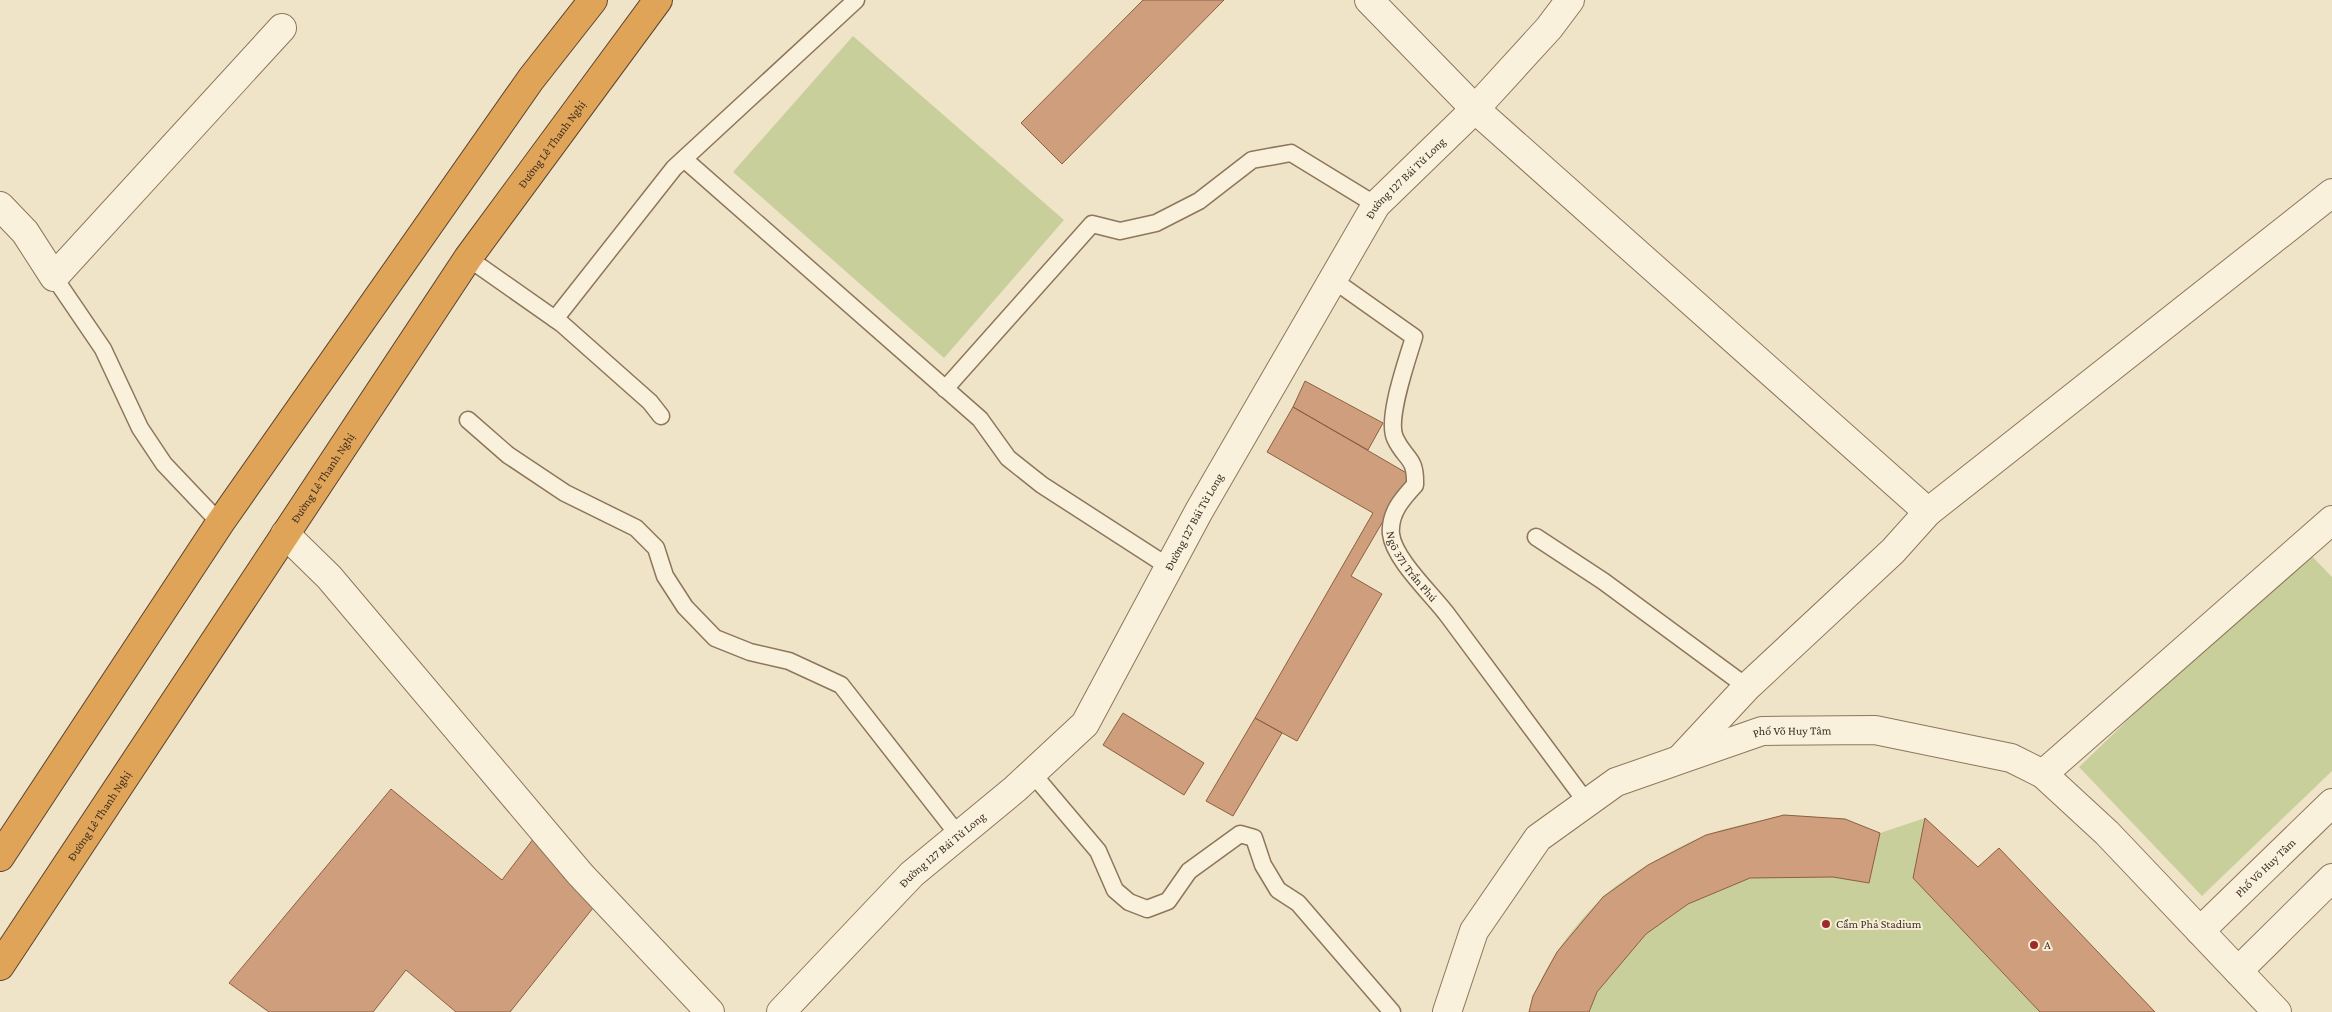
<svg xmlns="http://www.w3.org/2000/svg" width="2332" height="1012" viewBox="0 0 2332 1012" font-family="'Crimson Pro',serif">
	<rect width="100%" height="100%" fill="#f0e4c8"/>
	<path fill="#c9cf9b" d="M 853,36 L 1064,220 L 944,358 L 733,172 Z
		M 2305,549 L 2332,577 L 2332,771 L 2202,896 L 2079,767 Z
		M 1784,815 L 1845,819 L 1880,833 L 1925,818 L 1978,867 L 1999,848 L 2155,1012 L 1529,1012 C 1540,969 1571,929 1602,898 C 1622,878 1680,845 1706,835 C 1730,826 1758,822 1784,815 Z"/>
	<path fill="#cf9f7d" stroke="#8d5f41" d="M 1143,0 L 1224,0 L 1062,164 L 1021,123 Z
		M 1305,381 L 1383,423 L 1368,450 L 1293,407 Z
		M 1293,407 L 1410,475 L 1351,576 L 1382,594 L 1297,741 L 1255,718 L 1373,513 L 1267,452 Z
		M 1123,713 L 1204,763 L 1184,795 L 1103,745 Z
		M 1255,718 L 1282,733 L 1233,816 L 1206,801 Z
		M 391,789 L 502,880 L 537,834 L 597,903 L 510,1012 L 456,1012 L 406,970 L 373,1012 L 269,1012 L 229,983 Z
		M 1784,815 L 1845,819 L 1880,833 L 1869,883 L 1833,877 L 1750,878 L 1688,904 L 1646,934 L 1597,992 L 1589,1012 L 1529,1012 L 1533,996 L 1557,952 L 1603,897 L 1648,865 L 1706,835 Z
		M 1925,818 L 1978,867 L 1999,848 L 2155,1012 L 2040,1012 L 1913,878 Z"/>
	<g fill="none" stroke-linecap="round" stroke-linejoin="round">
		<defs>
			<g id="lane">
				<path d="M 684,159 L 980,419 L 1008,458 L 1042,485 L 1169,567"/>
				<path d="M 468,258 L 562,324 L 650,402 L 661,416"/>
				<path d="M 54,277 L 103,349 L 140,428 L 164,464 L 220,523"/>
				<path id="s1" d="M 1332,279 L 1414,337 C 1408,358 1386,418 1395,438 C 1405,460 1416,456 1415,485 C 1403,498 1389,513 1391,534 C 1394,560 1434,596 1449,617 C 1495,679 1541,741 1587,803"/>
				<path d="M 555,319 L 674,168 L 856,0"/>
				<path d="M 945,389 L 1092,224 L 1120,231 L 1156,223 L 1199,201 L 1252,160 L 1291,153 L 1376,205"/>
				<path d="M 468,420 L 508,455 L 565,493 L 636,528 L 656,548 L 665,576 L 685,607 L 715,638 L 750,652 L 789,661 L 841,685 L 959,836"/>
				<path d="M 1536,537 L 1603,581 L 1747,687"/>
				<path d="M 1032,773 L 1098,851 L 1115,890 L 1129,902 L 1147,909 L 1168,901 L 1189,871 L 1240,834 L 1254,838 L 1263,865 L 1278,890 L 1298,903 L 1392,1012"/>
			</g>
			<g id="street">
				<path d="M 1369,0 L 1475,109 L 1928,512"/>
				<path d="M 0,206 L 25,232 L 54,277 L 282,28"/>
				<path d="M 285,534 L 329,577 L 580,874 L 710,1012"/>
				<path d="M 1681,758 L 1747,687 L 1893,551 L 1928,512 L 2332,193"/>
				<path d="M 2043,774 L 2332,520"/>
				<path id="s2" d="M 2200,931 L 2332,803"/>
				<path d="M 2238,971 L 2332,878"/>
				<path id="s3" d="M 781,1012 L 912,874 L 1015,789 L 1085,724 L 1199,511 L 1376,205 L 1475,109 L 1549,28 L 1570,0"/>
				<path id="s4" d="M 1447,1012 L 1474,931 L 1538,838 L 1616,782 L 1762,731 L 1875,730 L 2011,758 L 2043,774 L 2107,833 L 2277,1012"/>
			</g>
			<g id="highway">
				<path d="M 0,857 L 220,523 L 531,79 L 593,0"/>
				<path id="s5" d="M 0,966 L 468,258 L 658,0"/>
			</g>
		</defs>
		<use href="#lane" stroke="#8d765c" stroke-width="19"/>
		<use href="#street" stroke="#8d765c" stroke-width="30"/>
		<use href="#highway" stroke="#5b4430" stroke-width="30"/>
		<use href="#lane" stroke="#faf1dc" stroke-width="16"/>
		<use href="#street" stroke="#faf1dc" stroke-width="28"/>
		<use href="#highway" stroke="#e0a458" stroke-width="28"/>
	</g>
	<g fill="#9e2a2b" stroke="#f7eed8" stroke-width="2">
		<circle cx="1826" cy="924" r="5"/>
		<circle cx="2034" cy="945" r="5"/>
	</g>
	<g text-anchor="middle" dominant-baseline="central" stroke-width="4" stroke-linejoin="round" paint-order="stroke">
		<g font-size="12" fill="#3d2e20" stroke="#f7eed8">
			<text stroke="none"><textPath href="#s5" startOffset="990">Đường Lê Thanh Nghị</textPath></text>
			<text stroke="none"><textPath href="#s3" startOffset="1054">Đường 127 Bái Tử Long</textPath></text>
			<text stroke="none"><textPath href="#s5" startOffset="585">Đường Lê Thanh Nghị</textPath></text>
			<text stroke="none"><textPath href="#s3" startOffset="649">Đường 127 Bái Tử Long</textPath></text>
			<text stroke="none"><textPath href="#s1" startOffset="352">Ngõ 371 Trần Phú</textPath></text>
			<text stroke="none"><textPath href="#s4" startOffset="479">Phố Võ Huy Tâm</textPath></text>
			<text stroke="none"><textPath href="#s5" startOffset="180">Đường Lê Thanh Nghị</textPath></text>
			<text stroke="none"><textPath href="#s3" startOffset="229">Đường 127 Bái Tử Long</textPath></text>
			<text stroke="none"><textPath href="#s2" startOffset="91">Phố Võ Huy Tâm</textPath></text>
		</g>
		<g font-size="12" fill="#3d2e20" stroke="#f7eed8" text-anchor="start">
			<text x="1836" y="924">Cẩm Phả Stadium</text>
			<text x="2044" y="945">A</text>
		</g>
	</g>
</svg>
